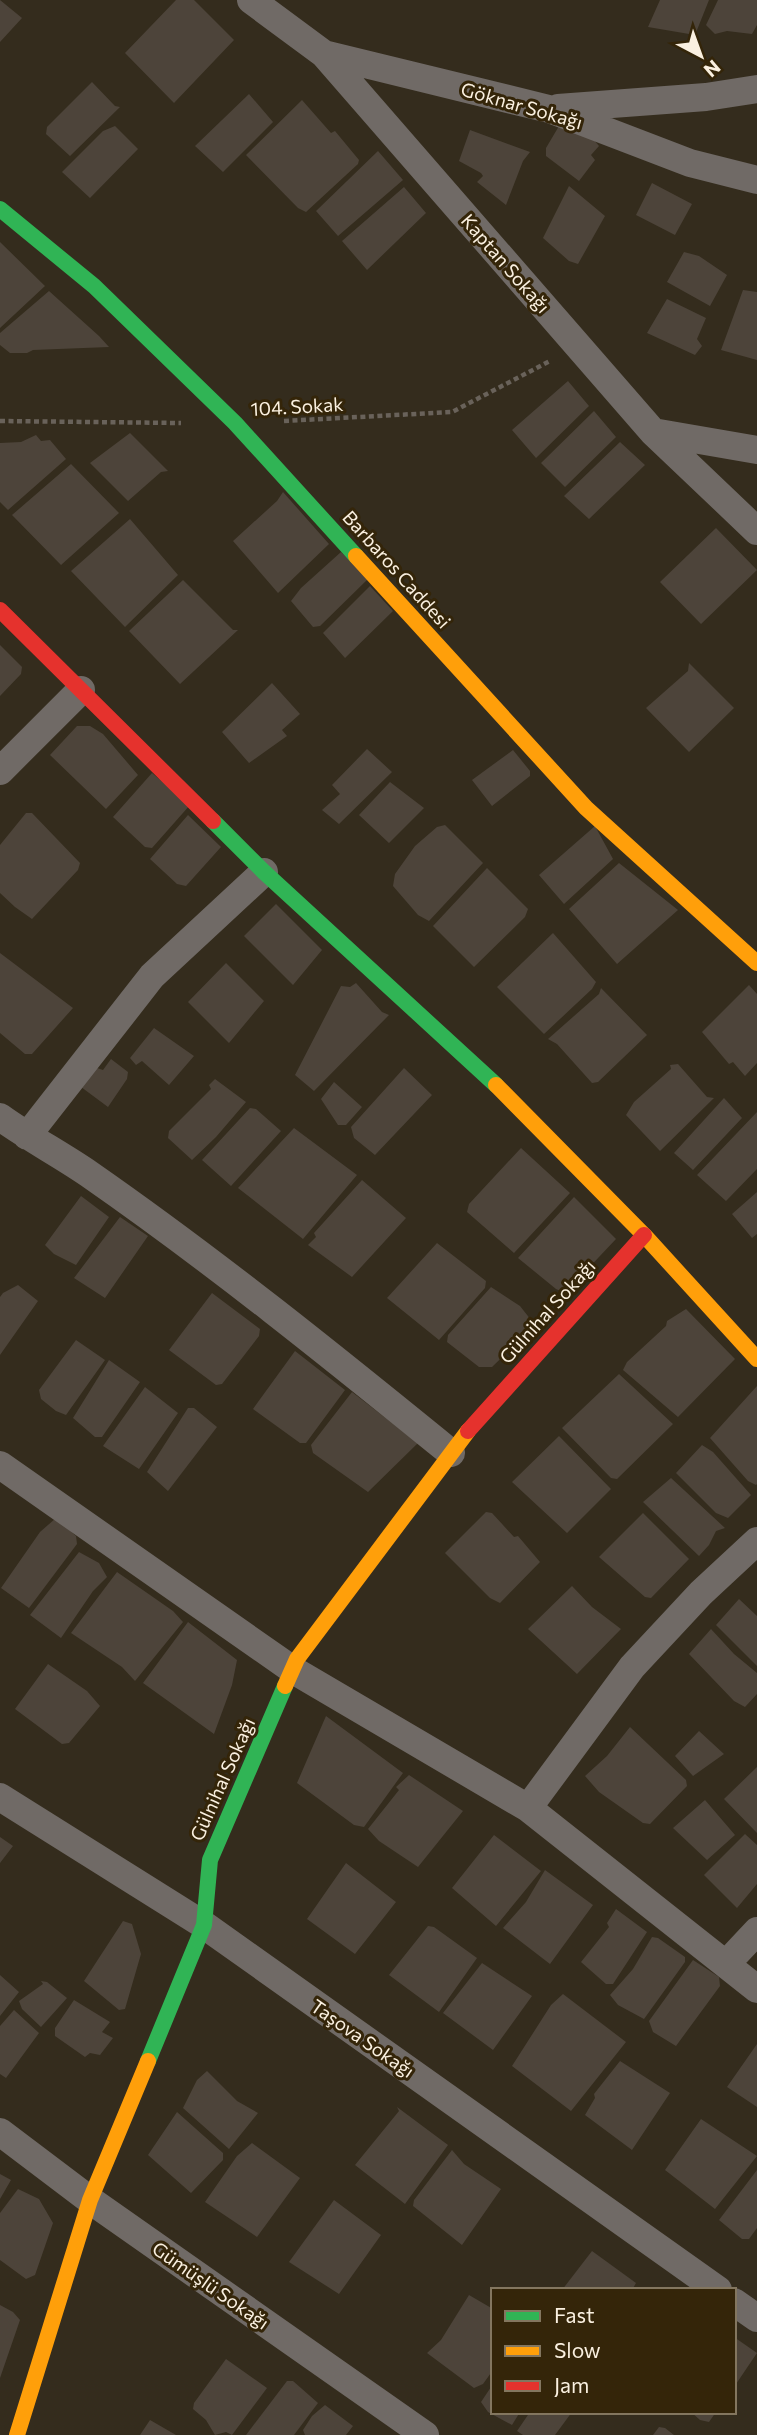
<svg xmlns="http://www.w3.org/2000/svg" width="757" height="2435" viewBox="0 0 757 2435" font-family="Commissioner,sans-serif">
	<rect width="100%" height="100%" fill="#342c1d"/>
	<path fill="#4d443a" d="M 0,0 L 22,18 L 0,42 Z
		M 176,0 L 194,0 L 234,40 L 174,103 L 125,53 Z
		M 660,0 L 709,0 L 695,35 L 648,27 Z
		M 718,0 L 757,0 L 757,25 L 752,34 L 727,31 L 715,34 L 706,25 Z
		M 92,82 L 115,106 L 120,107 L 70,156 L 46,134 L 47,127 Z
		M 249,94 L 273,122 L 223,172 L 195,146 Z
		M 302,100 L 331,133 L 335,131 L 359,160 L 358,164 L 306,212 L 298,208 L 246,155 Z
		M 115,126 L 138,149 L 90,198 L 62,172 L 103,131 Z
		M 559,126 L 594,140 L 599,146 L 591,155 L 595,160 L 579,181 L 546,156 L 546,148 Z
		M 470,130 L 530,152 L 523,161 L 506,205 L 477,182 L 483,176 L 481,173 L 459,161 Z
		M 378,151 L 403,180 L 338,236 L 316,211 Z
		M 652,183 L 692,204 L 675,235 L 636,215 Z
		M 569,186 L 605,216 L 578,264 L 569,261 L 543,238 Z
		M 404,187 L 426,213 L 367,270 L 342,241 Z
		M 0,242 L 45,286 L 0,328 Z
		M 684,252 L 699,256 L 727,275 L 710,306 L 667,282 Z
		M 743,290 L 757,292 L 757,360 L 721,350 Z
		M 49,291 L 99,336 L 109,347 L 33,350 L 27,353 L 10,353 L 0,345 L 0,333 Z
		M 667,299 L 706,318 L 697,339 L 702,346 L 695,355 L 647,333 Z
		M 568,381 L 589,406 L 536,458 L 512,430 Z
		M 594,411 L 616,437 L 565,487 L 541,463 Z
		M 130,433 L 168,471 L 161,472 L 128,501 L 90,463 Z
		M 36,435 L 41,441 L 50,440 L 66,459 L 8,510 L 0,502 L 0,443 L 21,442 Z
		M 620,442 L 645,465 L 589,519 L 564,496 Z
		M 71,464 L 119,513 L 61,565 L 12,515 Z
		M 283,492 L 329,544 L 278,593 L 233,541 L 277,501 Z
		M 130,519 L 178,575 L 125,627 L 71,571 Z
		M 716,528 L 757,570 L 701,624 L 660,582 Z
		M 341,552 L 369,578 L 320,626 L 313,627 L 291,601 L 301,588 Z
		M 183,580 L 233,630 L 238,630 L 180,684 L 129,631 Z
		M 370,586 L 393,611 L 345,658 L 323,633 Z
		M 0,645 L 22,667 L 21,674 L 0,696 Z
		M 689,663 L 734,708 L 689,752 L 646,708 L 688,671 Z
		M 272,683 L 300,714 L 282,730 L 287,736 L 249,763 L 222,732 Z
		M 77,726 L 90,726 L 103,734 L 138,775 L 106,809 L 50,755 Z
		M 367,749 L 392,772 L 339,824 L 322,810 L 340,794 L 332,785 Z
		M 513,750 L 530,771 L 530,776 L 492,806 L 472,780 Z
		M 152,773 L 190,805 L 152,848 L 145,847 L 113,817 Z
		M 390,782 L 424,808 L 389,843 L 359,815 Z
		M 26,813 L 32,813 L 80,863 L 78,870 L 32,919 L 15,907 L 0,893 L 0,845 Z
		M 188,815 L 221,847 L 186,886 L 177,884 L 150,859 Z
		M 445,825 L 483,863 L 429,921 L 418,915 L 393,886 L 395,874 L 415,846 L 437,827 Z
		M 595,826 L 613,859 L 564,904 L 539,875 Z
		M 619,863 L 678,910 L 617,964 L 569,909 Z
		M 487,868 L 528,909 L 525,917 L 474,967 L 433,926 Z
		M 276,904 L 322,950 L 293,985 L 244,936 Z
		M 553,933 L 596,982 L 592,989 L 544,1034 L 497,987 Z
		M 0,953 L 73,1008 L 32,1054 L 25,1054 L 0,1033 Z
		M 226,963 L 264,1001 L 229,1043 L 188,1002 Z
		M 356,983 L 382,1012 L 389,1015 L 314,1091 L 295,1075 L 341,986 L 350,987 Z
		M 749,985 L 757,994 L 757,1063 L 745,1076 L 733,1062 L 729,1064 L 702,1032 Z
		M 601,988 L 647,1035 L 598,1082 L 592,1083 L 557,1044 L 548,1039 L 599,994 Z
		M 154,1028 L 194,1056 L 169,1085 L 142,1061 L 136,1065 L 130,1058 Z
		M 111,1059 L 128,1072 L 127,1079 L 108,1107 L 77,1084 L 91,1066 L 103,1070 Z
		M 678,1064 L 707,1097 L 714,1098 L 660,1151 L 626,1115 L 634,1102 L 671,1069 L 670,1065 Z
		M 404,1068 L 432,1095 L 375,1155 L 354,1138 L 351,1127 Z
		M 215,1079 L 246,1102 L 216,1137 L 192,1160 L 168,1138 L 169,1131 L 211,1089 L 209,1085 Z
		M 334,1082 L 362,1107 L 346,1125 L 338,1125 L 321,1099 Z
		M 724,1098 L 742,1118 L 693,1170 L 674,1153 Z
		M 250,1108 L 256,1109 L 281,1131 L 231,1186 L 202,1160 Z
		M 757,1112 L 757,1169 L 726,1201 L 697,1175 Z
		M 294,1128 L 357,1175 L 303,1239 L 238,1188 Z
		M 521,1148 L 570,1193 L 514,1253 L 467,1212 L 469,1204 Z
		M 362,1180 L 406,1218 L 352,1277 L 308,1245 L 316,1237 L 314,1233 Z
		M 757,1192 L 757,1234 L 752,1238 L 732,1214 Z
		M 81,1196 L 109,1217 L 76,1265 L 54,1254 L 45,1245 Z
		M 574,1197 L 616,1239 L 565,1293 L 556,1289 L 518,1258 Z
		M 120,1217 L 148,1236 L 105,1298 L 74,1278 Z
		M 437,1243 L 486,1281 L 485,1288 L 439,1340 L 387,1298 Z
		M 18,1285 L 38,1301 L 0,1355 L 0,1297 L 3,1293 Z
		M 491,1287 L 520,1306 L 535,1325 L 492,1367 L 479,1367 L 447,1342 L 448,1335 Z
		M 212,1293 L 260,1329 L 259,1336 L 222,1384 L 216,1385 L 169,1350 Z
		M 686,1309 L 735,1359 L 678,1417 L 623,1370 L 627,1362 L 666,1326 L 667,1321 Z
		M 76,1340 L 105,1360 L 66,1415 L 56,1411 L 41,1399 L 39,1390 Z
		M 295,1351 L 345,1390 L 306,1443 L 300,1443 L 253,1409 Z
		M 109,1360 L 140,1382 L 102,1437 L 95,1437 L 73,1418 Z
		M 619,1374 L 673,1424 L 617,1479 L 611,1478 L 562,1428 Z
		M 757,1386 L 757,1484 L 756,1485 L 748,1481 L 710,1438 Z
		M 145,1387 L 178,1413 L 139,1469 L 103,1446 Z
		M 352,1392 L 418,1443 L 368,1492 L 313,1453 L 311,1445 Z
		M 188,1408 L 194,1408 L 217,1427 L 168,1491 L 147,1472 Z
		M 559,1436 L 611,1489 L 567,1533 L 512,1482 Z
		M 702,1445 L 713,1452 L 751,1495 L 728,1518 L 716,1513 L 676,1473 Z
		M 671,1478 L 725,1528 L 716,1531 L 709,1545 L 699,1556 L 643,1502 Z
		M 486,1512 L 492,1513 L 514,1537 L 518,1536 L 540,1562 L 500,1603 L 490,1598 L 445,1553 Z
		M 643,1513 L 689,1559 L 651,1598 L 645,1597 L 599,1557 Z
		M 56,1518 L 76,1536 L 77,1544 L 29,1608 L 1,1588 L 40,1532 Z
		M 79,1552 L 99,1563 L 107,1577 L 93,1591 L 61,1638 L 30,1615 Z
		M 117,1572 L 173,1611 L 183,1622 L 135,1681 L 122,1667 L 71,1633 Z
		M 572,1586 L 592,1607 L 621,1629 L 577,1674 L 528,1629 Z
		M 739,1599 L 757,1616 L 757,1666 L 716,1625 Z
		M 188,1622 L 237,1660 L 232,1685 L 214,1734 L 143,1683 Z
		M 711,1629 L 734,1654 L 757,1673 L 757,1694 L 745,1707 L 734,1701 L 689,1654 Z
		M 48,1664 L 87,1691 L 100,1706 L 69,1743 L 62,1744 L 15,1709 Z
		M 326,1716 L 403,1773 L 364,1827 L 354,1825 L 297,1783 Z
		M 630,1727 L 686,1780 L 687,1786 L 650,1824 L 643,1823 L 599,1792 L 585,1776 L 607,1756 Z
		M 699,1731 L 724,1754 L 693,1776 L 675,1756 Z
		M 757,1767 L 757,1833 L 724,1799 Z
		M 409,1775 L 463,1811 L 418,1867 L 379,1841 L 368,1829 L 399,1790 L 396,1787 Z
		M 705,1800 L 735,1835 L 707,1860 L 673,1828 Z
		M 745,1834 L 757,1845 L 757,1884 L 737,1908 L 704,1875 Z
		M 494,1835 L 541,1871 L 496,1926 L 452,1888 Z
		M 0,1837 L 13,1846 L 0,1863 Z
		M 346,1863 L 396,1902 L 355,1954 L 307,1919 Z
		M 545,1870 L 593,1905 L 550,1964 L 503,1928 L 526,1902 Z
		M 616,1909 L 647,1932 L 613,1984 L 606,1984 L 581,1962 L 609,1927 L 607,1923 Z
		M 123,1921 L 132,1924 L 141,1954 L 125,2009 L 119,2010 L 84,1981 Z
		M 428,1926 L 434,1927 L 477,1958 L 439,2012 L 389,1975 Z
		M 652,1937 L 658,1938 L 685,1957 L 685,1962 L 644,2019 L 618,2005 L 610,1995 L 633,1969 Z
		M 693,1960 L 719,1977 L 720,1986 L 676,2046 L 653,2032 L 649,2021 Z
		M 482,1963 L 532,1996 L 493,2050 L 443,2013 Z
		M 0,1975 L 19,1992 L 0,2016 Z
		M 41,1981 L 47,1982 L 67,1998 L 41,2027 L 22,2009 L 19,2001 L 43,1984 Z
		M 563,1994 L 626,2042 L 571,2111 L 512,2066 L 551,2005 Z
		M 74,2000 L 110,2022 L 102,2032 L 113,2038 L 100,2055 L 90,2053 L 85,2057 L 55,2036 L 55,2028 Z
		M 14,2010 L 39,2033 L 6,2078 L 0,2074 L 0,2026 Z
		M 757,2044 L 757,2107 L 727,2087 Z
		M 620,2061 L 670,2093 L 632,2150 L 585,2115 L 595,2098 L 594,2094 Z
		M 207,2071 L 237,2101 L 258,2113 L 229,2149 L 183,2108 L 197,2080 Z
		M 397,2107 L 448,2145 L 405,2204 L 355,2165 L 399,2111 Z
		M 177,2112 L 223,2153 L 223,2160 L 191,2193 L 148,2155 Z
		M 701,2119 L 757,2156 L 715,2209 L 665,2170 Z
		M 252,2143 L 300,2178 L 257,2237 L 205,2202 L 237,2156 Z
		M 452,2150 L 464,2164 L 501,2189 L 462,2245 L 413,2206 L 414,2200 Z
		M 757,2170 L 757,2228 L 749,2239 L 742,2239 L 719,2220 Z
		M 0,2174 L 11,2180 L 0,2199 Z
		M 18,2189 L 39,2199 L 53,2223 L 35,2275 L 26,2279 L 0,2260 L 0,2213 Z
		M 334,2200 L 381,2235 L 339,2294 L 289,2262 Z
		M 592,2251 L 636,2283 L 632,2290 L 562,2290 Z
		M 469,2295 L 493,2309 L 493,2370 L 483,2384 L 474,2388 L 427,2353 L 441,2340 Z
		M 0,2305 L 13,2312 L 20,2320 L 0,2378 Z
		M 734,2337 L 757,2353 L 734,2387 Z
		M 226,2359 L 267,2388 L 232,2435 L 226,2432 L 215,2435 L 206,2420 L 193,2409 L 194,2403 Z
		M 287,2381 L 293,2381 L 318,2403 L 294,2435 L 246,2435 Z
		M 493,2384 L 493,2412 L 520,2412 L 512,2425 L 488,2412 L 481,2402 Z
		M 325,2405 L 353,2426 L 346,2435 L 305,2435 L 303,2430 L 312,2416 Z
		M 530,2412 L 572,2412 L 555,2435 L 523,2435 L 517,2431 Z
		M 691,2412 L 716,2412 L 709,2422 L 700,2420 Z
		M 150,2420 L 176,2435 L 140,2435 Z
		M 659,2427 L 665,2428 L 674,2435 L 653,2435 Z"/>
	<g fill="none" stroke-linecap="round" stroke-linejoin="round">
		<path stroke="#69625a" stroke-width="4.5" stroke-dasharray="5 3.5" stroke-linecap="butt" d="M 0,421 L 181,423
			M 284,421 L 452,412 L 550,361"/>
		<path stroke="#706a66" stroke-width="28" d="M 251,0 L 324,54 L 653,432 L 757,531
			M 324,54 L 549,109 L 690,163 L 757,180
			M 558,108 L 706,97 L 757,89
			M 653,432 L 757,450
			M 0,771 L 81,690
			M 0,1117 C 29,1138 60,1154 89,1174 C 214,1261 333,1357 451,1453
			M 27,1136 L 152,976 L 264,872
			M 0,1465 L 293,1670 L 528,1808 L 757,1989
			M 0,1797 L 204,1925 L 718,2290
			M 528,1808 L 632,1667 L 701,1593 L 757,1541
			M 726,1964 L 757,1931
			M 0,2132 L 90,2200 L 425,2435
			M 734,2302 L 757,2318"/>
		<path stroke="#30b455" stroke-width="16" d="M 0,209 L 94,286 L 235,423 L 356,556
			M 213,821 L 264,872 L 496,1085
			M 148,2061 L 204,1925 L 210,1860 L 285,1686"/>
		<path stroke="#ff9f0a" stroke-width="16" d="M 356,556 L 586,808 L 757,963
			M 496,1085 L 644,1235 L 757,1359
			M 285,1686 L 297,1659 L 468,1431
			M 17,2435 L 90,2200 L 148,2061"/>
		<path stroke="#e5322d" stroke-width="16" d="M 0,610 L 213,821
			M 468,1431 L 644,1235"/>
	</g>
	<g text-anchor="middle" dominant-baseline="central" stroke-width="6" stroke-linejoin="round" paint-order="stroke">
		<g font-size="19" fill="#faf0e0" stroke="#342509">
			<text transform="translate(522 105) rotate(16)">Göknar Sokağı</text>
			<text transform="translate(506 263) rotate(49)">Kaptan Sokağı</text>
			<text transform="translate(297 406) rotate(-3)">104. Sokak</text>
			<text transform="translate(397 569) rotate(48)">Barbaros Caddesi</text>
			<text transform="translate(547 1311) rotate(-48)">Gülnihal Sokağı</text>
			<text transform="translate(222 1779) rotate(-66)">Gülnihal Sokağı</text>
			<text transform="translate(363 2038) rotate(35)">Taşova Sokağı</text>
			<text transform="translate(211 2285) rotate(35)">Gümüşlü Sokağı</text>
		</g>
	</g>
	<rect x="491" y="2288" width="245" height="126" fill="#342509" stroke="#83765f" stroke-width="2"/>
	<rect x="505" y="2311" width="35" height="10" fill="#30b455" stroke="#83765f" stroke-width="2"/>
	<text x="554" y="2323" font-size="21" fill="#faf0e0">Fast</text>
	<rect x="505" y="2346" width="35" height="10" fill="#ff9f0a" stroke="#83765f" stroke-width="2"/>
	<text x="554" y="2358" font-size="21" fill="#faf0e0">Slow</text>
	<rect x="505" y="2381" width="35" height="10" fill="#e5322d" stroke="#83765f" stroke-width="2"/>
	<text x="554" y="2393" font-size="21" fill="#faf0e0">Jam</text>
	<g transform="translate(701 56) rotate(139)" stroke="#342509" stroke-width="5" paint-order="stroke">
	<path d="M0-5L12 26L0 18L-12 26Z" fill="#faf0e0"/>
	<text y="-10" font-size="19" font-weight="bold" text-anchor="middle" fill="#faf0e0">N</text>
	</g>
</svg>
